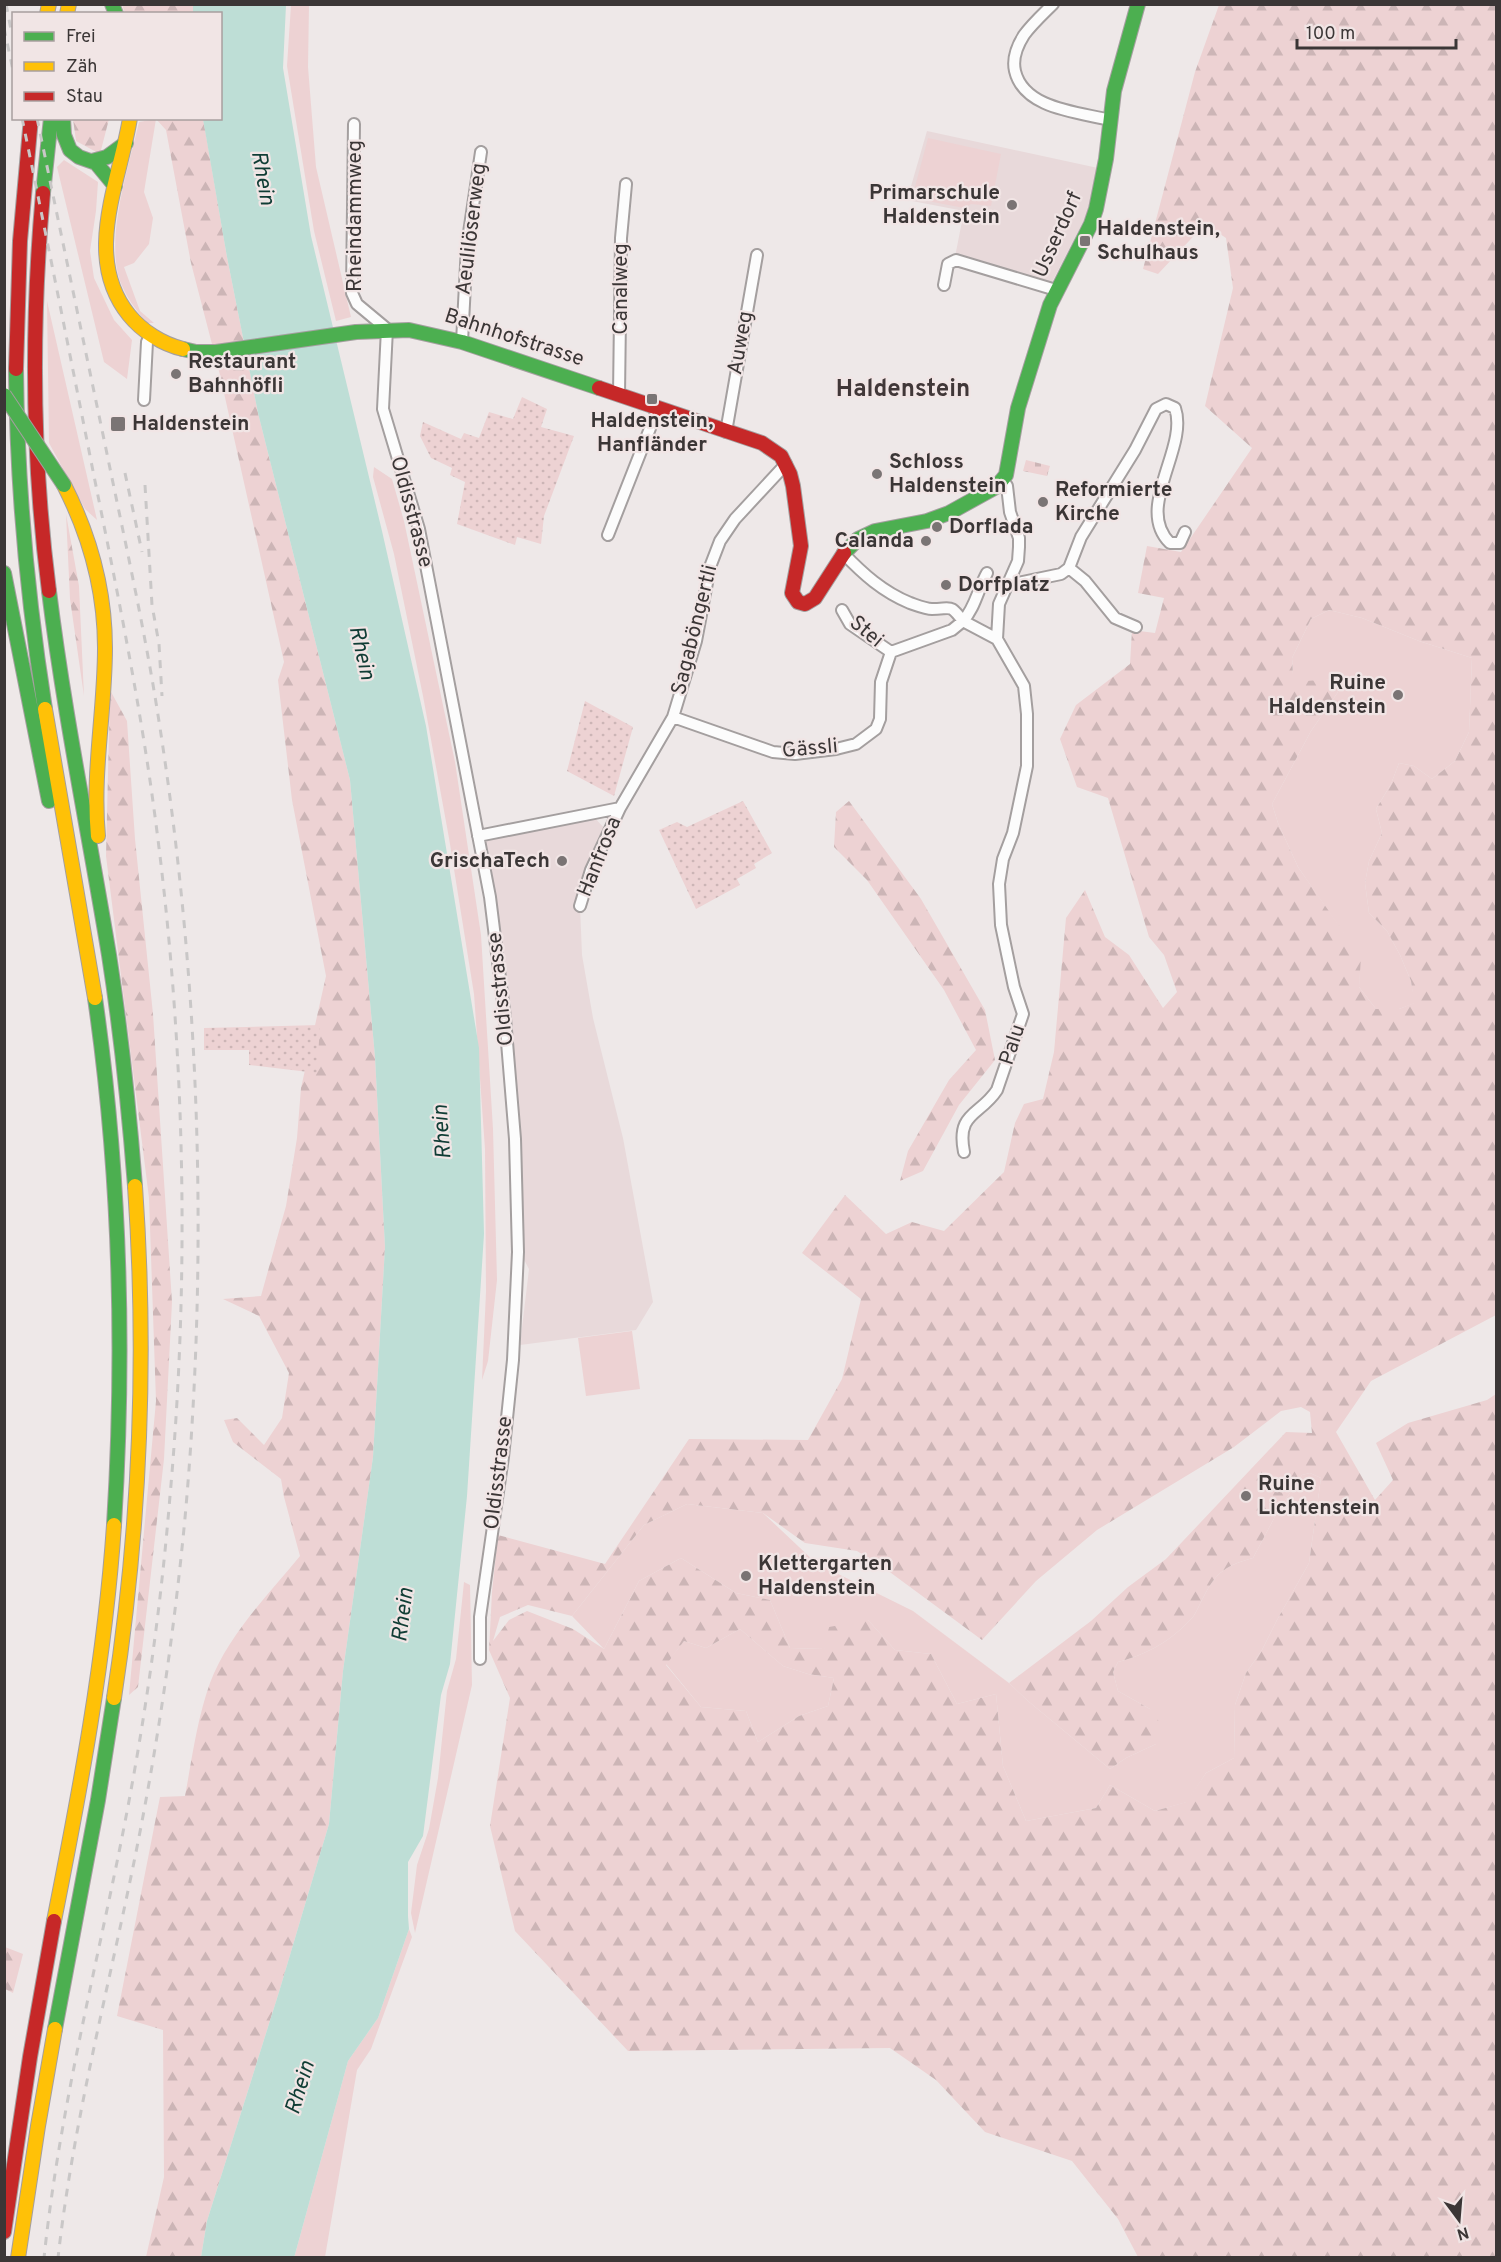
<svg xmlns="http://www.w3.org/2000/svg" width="1501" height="2262" viewBox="0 0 1501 2262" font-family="Overpass,sans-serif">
	<defs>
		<pattern id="forest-firs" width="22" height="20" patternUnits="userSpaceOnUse" patternTransform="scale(1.5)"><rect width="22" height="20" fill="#edd2d3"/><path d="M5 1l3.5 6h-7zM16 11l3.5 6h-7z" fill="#ccb5b6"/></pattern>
		<pattern id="cemetery-stones" width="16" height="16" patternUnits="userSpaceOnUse" patternTransform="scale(1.5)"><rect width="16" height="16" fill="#edd2d3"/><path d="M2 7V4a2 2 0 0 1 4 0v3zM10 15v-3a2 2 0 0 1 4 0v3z" fill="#ccb5b6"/></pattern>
		<pattern id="park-dots" width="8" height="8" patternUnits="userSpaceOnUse" patternTransform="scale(1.5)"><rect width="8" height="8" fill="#edd2d3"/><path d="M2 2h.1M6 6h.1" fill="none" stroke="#ccb5b6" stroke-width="1.8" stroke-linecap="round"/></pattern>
	</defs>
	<rect width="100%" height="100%" fill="#eee8e8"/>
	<path fill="#e8d9da" d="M 927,131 L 1098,168 L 1087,214 L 1052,282 L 955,257 L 964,211 L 907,200 Z
		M 593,816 L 606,830 L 580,906 L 582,955 L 593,1018 L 623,1138 L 653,1302 L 636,1330 L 520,1345 L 529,1269 L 521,1254 L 484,840 Z"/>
	<path fill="#edd2d3" d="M 291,5 L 309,5 L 308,67 L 316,167 L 351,317 L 336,321 L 314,231 L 287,66 Z
		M 156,119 L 144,192 L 153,218 L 149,244 L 134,263 L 124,267 L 140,311 L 154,323 L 147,323 C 136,310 126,297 120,281 C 105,237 129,166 139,122 Z
		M 928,138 L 1001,154 L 991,206 L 971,204 L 964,208 L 912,198 Z
		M 64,160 L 98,182 L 96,211 L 90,251 L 94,278 L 114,320 L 132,340 L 127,379 L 104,362 L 57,167 Z
		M 47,301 L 97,520 L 85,509 L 49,443 Z
		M 374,467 L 392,479 L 404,521 L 455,762 L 481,935 L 493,1129 L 497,1280 L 488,1361 L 482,1380 L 486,1292 L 485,1149 L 474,994 L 449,838 L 423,696 L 394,554 L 373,477 Z
		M 1329,610 L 1362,618 L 1419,641 L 1472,658 L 1469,732 L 1455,761 L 1432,779 L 1414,766 L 1399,763 L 1391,784 L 1376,809 L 1382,833 L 1369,861 L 1365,883 L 1369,913 L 1387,931 L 1400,955 L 1411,981 L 1415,1003 L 1399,1009 L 1376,1009 L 1359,987 L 1360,957 L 1298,867 L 1278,823 L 1272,804 L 1311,731 L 1338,692 L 1335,679 L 1306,682 L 1293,675 L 1292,658 L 1311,619 Z
		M 632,1331 L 640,1389 L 586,1396 L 578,1338 Z
		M 1310,1473 L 1321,1478 L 1309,1563 L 1277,1620 L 1262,1650 L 1246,1673 L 1235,1705 L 1234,1758 L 1206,1773 L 1187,1802 L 1155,1811 L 1110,1785 L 1096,1808 L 1026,1821 L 1003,1766 L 996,1694 L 957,1704 L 931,1654 L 895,1650 L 868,1620 L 824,1649 L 790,1648 L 770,1600 L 736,1593 L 681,1558 L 639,1581 L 604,1649 L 572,1616 L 644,1525 L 687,1504 L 763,1513 L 816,1563 L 913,1611 L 1009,1683 L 1028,1701 L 1110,1769 L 1126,1758 L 1156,1744 L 1150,1709 L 1118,1691 L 1113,1672 L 1118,1662 C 1148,1654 1171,1641 1193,1617 C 1197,1611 1200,1603 1204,1596 C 1216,1572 1227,1565 1253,1558 L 1279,1509 L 1302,1475 Z
		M 464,1582 L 470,1585 L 472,1685 L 415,1933 L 411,1913 L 417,1865 L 429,1829 L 438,1778 L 447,1691 L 456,1659 Z
		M 740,1629 L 783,1666 L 808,1674 L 834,1678 L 828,1706 L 799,1716 L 758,1742 L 746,1711 L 701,1707 L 666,1664 L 684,1641 L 706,1648 Z
		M 409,1929 L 412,1937 L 371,2049 L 357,2070 L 325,2257 L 294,2258 L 348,2061 L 378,2018 Z"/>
	<path fill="url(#forest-firs)" fill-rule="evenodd" d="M 122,5 L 193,5 L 193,13 L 125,13 Z
		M 1219,5 L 1496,5 L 1496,1315 L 1371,1381 L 1336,1432 L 1375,1500 L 1393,1480 L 1376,1443 L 1408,1423 L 1487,1400 L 1496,1394 L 1496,2257 L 1138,2257 L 1118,2219 L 1072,2161 L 985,2132 L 936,2080 L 890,2048 L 628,2051 L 515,1931 L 490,1826 L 510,1698 L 489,1650 L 492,1592 L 498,1535 L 605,1564 L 689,1439 L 808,1440 L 842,1379 L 861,1299 L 802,1253 L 845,1195 L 886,1234 L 912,1222 L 944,1231 L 1004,1172 L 1015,1123 L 1024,1104 L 1043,1099 L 1054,1052 L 1066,918 L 1085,890 L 1105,937 L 1129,955 L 1163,1008 L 1177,992 L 1164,955 L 1149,937 L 1108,798 L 1077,787 L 1060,739 L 1076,705 L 1130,664 L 1132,630 L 1155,633 L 1164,598 L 1138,593 L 1147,546 L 1181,552 L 1252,448 L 1205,406 L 1233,288 L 1226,238 L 1205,224 L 1158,274 L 1143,269 L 1195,72 ZM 1329,610 L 1362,618 L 1419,641 L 1472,658 L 1469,732 L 1455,761 L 1432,779 L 1414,766 L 1399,763 L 1391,784 L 1376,809 L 1382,833 L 1369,861 L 1365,883 L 1369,913 L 1387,931 L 1400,955 L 1411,981 L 1414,1003 L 1399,1009 L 1376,1009 L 1359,987 L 1361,957 L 1298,867 L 1278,823 L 1272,804 L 1311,731 L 1338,692 L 1335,679 L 1306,681 L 1293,674 L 1292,658 L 1311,619 ZM 1301,1407 L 1310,1412 L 1312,1433 L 1286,1432 L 1166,1559 L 1128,1587 L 1091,1621 L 1009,1683 L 1028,1701 L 1110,1769 L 1126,1758 L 1156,1744 L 1165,1730 L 1150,1709 L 1118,1691 L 1113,1672 L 1118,1662 C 1148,1654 1171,1641 1193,1617 C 1197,1611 1200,1603 1204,1596 C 1216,1572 1227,1565 1253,1558 L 1279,1509 L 1302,1475 L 1310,1473 L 1321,1478 L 1309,1563 L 1277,1620 L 1262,1650 L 1246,1673 L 1235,1705 L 1234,1758 L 1206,1773 L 1186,1802 L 1155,1811 L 1110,1785 L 1096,1808 L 1026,1821 L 1003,1766 L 996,1694 L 957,1704 L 931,1654 L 895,1650 L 868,1620 L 829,1627 L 824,1649 L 790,1648 L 770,1600 L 736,1593 L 681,1558 L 639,1581 L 604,1649 L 573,1629 L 527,1611 L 509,1620 L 493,1641 L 500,1617 L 528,1605 L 572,1616 L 644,1525 L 687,1504 L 763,1513 L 805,1543 L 857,1551 L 887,1570 L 982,1640 L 1036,1581 L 1097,1530 L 1234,1447 L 1281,1411 ZM 740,1629 L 783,1666 L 808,1674 L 834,1678 L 828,1706 L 799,1716 L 758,1742 L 746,1711 L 701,1707 L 666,1665 L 684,1641 L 706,1648 Z
		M 203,118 L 227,257 L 258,413 L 350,780 L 375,1057 L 385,1247 L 373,1457 L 343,1671 L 329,1824 L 279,1992 L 207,2221 L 201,2257 L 146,2257 L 164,2177 L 163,2030 L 117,2016 L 160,1797 L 185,1796 C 192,1759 197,1719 210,1683 C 228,1635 268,1595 300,1556 L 284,1497 L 281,1479 L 233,1442 L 224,1420 L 237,1418 L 264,1445 L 282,1418 L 289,1373 L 259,1316 L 223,1299 L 261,1296 L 286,1206 L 297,1138 L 301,1088 L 326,976 L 292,800 L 278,680 L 284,662 L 220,375 L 191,263 L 166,130 L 156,119 Z
		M 73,119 L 109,119 L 100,154 L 76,141 Z
		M 66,514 L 79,586 L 84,696 L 70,599 Z
		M 110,690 L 127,721 L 135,839 L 153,1014 L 172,1302 L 164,1459 L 138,1687 L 129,1695 L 156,1401 L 149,1198 L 106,856 Z
		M 849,801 L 921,899 L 985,1010 L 995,1060 L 959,1105 L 923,1171 L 900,1181 L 908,1151 L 949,1080 L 976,1050 L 944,990 L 867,880 L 834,847 L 836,812 Z
		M 5,1947 L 23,1954 L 13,1993 L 5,1989 Z"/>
	<path fill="url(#cemetery-stones)" d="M 1026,460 L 1050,466 L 1047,476 L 1023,471 Z"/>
	<path fill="url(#park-dots)" d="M 522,397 L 547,409 L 541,427 L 574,436 L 544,516 L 541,544 L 517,537 L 515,545 L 457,524 L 465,482 L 450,475 L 452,468 L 431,458 L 420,436 L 423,422 L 461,439 L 464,433 L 479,438 L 489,412 L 513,419 Z
		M 585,701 L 633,727 L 614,796 L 567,771 Z
		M 743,801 L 772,853 L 754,864 L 756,868 L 737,879 L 740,885 L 696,909 L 659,830 L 677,822 L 687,827 Z
		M 320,1025 L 317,1073 L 249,1065 L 249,1050 L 204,1050 L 204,1028 Z"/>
	<path fill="#beded6" d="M 193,5 L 286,5 L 283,68 L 311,236 L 382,531 L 426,726 L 479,1048 L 484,1234 L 467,1496 L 450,1664 L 441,1695 L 423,1836 L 408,1862 L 408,1916 L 409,1929 L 378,2018 L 348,2061 L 294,2258 L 201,2257 L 207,2221 L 279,1992 L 329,1824 L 343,1671 L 373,1457 L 385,1247 L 375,1057 L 350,780 L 258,413 L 227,257 L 203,119 L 220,118 L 220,14 L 193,13 Z"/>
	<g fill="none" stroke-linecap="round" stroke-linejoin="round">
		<defs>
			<path id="street" d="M 1053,4 C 1043,14 1032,24 1024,35 C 1017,46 1012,58 1015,71 C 1024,109 1078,112 1110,120
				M 354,124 L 352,293 L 357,304 L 387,329 L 383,409 L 419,529 L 490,897 L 505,1018 L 515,1139 L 518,1252 L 513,1360 L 503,1457 L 480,1617 L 480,1659
				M 944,285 L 948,264 L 956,260 L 1056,290
				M 462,342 L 467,246 L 481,152
				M 619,395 L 621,238 L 626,184
				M 144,400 L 147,342 L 151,335
				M 726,432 L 757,255
				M 608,535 L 658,408
				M 1069,568 L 1085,581 L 1115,618 L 1136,627
				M 1008,585 L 1061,574 L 1069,568 L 1081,537 L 1135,450 L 1156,409 L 1166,404 L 1175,408 C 1189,448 1134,508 1170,543 L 1180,543 L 1185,532
				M 842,610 L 850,624 L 891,652
				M 997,639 L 999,604 L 1018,561 L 1019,547 L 1019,538 L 1010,512 L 1007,486 L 1003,480
				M 673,717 L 773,752 L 795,754 L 836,749 L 856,744 L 876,729 L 880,719 L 881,682 L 891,652 L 952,630 L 963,621 C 949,603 952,609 932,609 C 926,609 916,605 910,603 C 883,592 863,574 843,553
				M 478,836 L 620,808
				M 580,906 L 591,870 L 620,808 L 673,717 L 696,641 L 710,567 L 720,541 L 735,519 L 786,464
				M 964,1152 C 956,1112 980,1116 997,1090 L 1023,1014 L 1014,987 L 1001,925 L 999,884 L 1003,859 L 1013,833 L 1027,766 L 1027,714 L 1024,686 L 997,639 L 963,621 C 975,608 978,589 987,573"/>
			<path id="fast" d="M 112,4 L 116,14
				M 63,118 L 64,135 L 70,150 L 79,157 L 96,163 L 115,186
				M 92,161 L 107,157 L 126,143
				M 43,193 L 51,118
				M 183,349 L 196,352 L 216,352 L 356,332 L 409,330 L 462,342 L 599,388
				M 16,369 C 17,483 27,596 45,709
				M 844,553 L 858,539 L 875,531 L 927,521 L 949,513 L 996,487 L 1006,475 L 1018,408 L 1050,305 L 1091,224 L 1096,209 L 1106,159 L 1114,91 L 1138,4
				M 4,573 L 49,801
				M 49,591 C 64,713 89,834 109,955 C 121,1032 129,1109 135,1186
				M 95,998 C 120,1172 125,1349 114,1525
				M 55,2029 L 98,1800 L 114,1698"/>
			<path id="slow" d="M 47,14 L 49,4
				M 67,14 L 69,4
				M 130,118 C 120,181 82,257 129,315 C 142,331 162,344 183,349
				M 64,485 C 90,536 105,590 105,648 C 105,711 92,773 98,836
				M 45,709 L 95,998
				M 114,1698 C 140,1529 147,1357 135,1186
				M 54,1921 C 80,1790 105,1659 114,1525
				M 18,2258 L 38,2126 L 55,2029"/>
			<path id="jam" d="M 43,193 C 31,326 32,459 49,591
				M 16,369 L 20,241 L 31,118
				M 599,388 L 762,443 L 781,456 L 790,474 L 793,486 L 801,546 L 792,593 L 798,602 L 805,604 L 815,598 L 844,553
				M 4,2232 L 30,2057 L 54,1921"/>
		</defs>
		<use href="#street" stroke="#a49f9f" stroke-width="14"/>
		<use href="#fast" stroke="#a49f9f" stroke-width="16"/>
		<use href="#slow" stroke="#a49f9f" stroke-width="16"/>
		<use href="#jam" stroke="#a49f9f" stroke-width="16"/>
		<use href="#street" stroke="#fcfcfc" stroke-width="10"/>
		<use href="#fast" stroke="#4caf50" stroke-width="14"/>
		<use href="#slow" stroke="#ffc107" stroke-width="14"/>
		<use href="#jam" stroke="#c62828" stroke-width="14"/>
		<path stroke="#c9c7c7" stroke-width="3" stroke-dasharray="8 8" stroke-linecap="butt" d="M 6,4 L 12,35
			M 4,28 L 14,75
			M 22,118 C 47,239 71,360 95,481 C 118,595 141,708 156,824 C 185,1046 190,1273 170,1496 C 160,1619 142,1741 117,1862 C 90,1993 58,2124 44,2258
			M 37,118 C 60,229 83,339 106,449 C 124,537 144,626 158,715 C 200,980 209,1251 185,1518 C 174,1634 157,1749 134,1862 C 107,1994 73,2124 58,2258
			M 125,473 L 142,552
			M 145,485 L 152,605 L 159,644 L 162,696"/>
		<defs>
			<path id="fast-bridge" d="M 4,395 L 64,485"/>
		</defs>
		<use href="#fast-bridge" stroke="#a49f9f" stroke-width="16" stroke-linecap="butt"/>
		<use href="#fast-bridge" stroke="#4caf50" stroke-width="14"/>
	</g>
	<g fill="#7a7474" stroke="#f1e5e5" stroke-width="2">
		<circle cx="1012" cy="205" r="6"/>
		<rect x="1079" y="235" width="12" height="12" rx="3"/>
		<circle cx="176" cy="374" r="6"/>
		<rect x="646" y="393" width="12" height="12" rx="3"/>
		<rect x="110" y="416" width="16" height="16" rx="3"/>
		<circle cx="877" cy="474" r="6"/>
		<circle cx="1043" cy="502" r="6"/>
		<circle cx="937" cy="527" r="6"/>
		<circle cx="926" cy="541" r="6"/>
		<circle cx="946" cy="585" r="6"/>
		<circle cx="1398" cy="695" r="6"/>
		<circle cx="562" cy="861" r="6"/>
		<circle cx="1246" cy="1496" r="6"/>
		<circle cx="746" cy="1576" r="6"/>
	</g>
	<g text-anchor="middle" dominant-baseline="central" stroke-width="4.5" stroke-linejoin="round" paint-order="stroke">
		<g font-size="21" font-weight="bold" fill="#3b3636" stroke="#f1e5e5" text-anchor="start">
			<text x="1000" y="193" text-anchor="end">Primarschule<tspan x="1000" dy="24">Haldenstein</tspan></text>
			<text x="1097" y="229">Haldenstein,<tspan x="1097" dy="24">Schulhaus</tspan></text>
			<text x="188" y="362">Restaurant<tspan x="188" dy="24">Bahnhöfli</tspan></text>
			<text x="652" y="421" text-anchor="middle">Haldenstein,<tspan x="652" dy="24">Hanfländer</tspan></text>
			<text x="132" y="424">Haldenstein</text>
			<text x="889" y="462">Schloss<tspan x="889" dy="24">Haldenstein</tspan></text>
			<text x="1055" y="490">Reformierte<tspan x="1055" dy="24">Kirche</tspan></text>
			<text x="949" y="527">Dorflada</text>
			<text x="914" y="541" text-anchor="end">Calanda</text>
			<text x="958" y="585">Dorfplatz</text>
			<text x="1386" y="683" text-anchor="end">Ruine<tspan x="1386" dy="24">Haldenstein</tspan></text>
			<text x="550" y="861" text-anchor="end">GrischaTech</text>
			<text x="1258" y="1484">Ruine<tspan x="1258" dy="24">Lichtenstein</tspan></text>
			<text x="758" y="1564">Klettergarten<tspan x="758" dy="24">Haldenstein</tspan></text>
		</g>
		<g font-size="21" fill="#3b3636" stroke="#f1e5e5">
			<text transform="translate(355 216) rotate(-90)">Rheindammweg</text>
			<text transform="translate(472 229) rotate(-83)">Aeulilöserweg</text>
			<text transform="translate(1058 235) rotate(-66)">Usserdorf</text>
			<text transform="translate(621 289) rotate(-90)">Canalweg</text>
			<text transform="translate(514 338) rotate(18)">Bahnhofstrasse</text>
			<text transform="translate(741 343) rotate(-80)">Auweg</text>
			<text transform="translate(411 512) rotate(75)">Oldisstrasse</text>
			<text transform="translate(695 630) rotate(-76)">Sagaböngertli</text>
			<text transform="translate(866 632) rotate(40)">Stei</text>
			<text transform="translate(810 749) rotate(-5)">Gässli</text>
			<text transform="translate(600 857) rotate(-68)">Hanfrosa</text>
			<text transform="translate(501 989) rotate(-96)">Oldisstrasse</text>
			<text transform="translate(1013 1045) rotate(-72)">Palu</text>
			<text transform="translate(499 1473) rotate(-83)">Oldisstrasse</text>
		</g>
		<g font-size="22" font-style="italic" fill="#103d35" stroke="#f1e5e5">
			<text transform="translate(262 178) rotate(80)">Rhein</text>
			<text transform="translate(361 653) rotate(77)">Rhein</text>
			<text transform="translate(443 1132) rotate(-94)">Rhein</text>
			<text transform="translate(404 1615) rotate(-83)">Rhein</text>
			<text transform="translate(301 2088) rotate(-73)">Rhein</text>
		</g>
		<g font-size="24" font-weight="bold" fill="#413738" stroke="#f1e5e5">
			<text x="903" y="390">Haldenstein</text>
		</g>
	</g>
	<rect width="1501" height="2262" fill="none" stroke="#3b3636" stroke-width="12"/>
	<rect x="12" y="12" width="210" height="108" fill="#f1e5e5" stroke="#a89f9f" stroke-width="1.5"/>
	<rect x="24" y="32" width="30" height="9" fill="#4caf50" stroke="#a89f9f" stroke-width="1.5"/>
	<text x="66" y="42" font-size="18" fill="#3b3636">Frei</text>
	<rect x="24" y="62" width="30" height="9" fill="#ffc107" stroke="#a89f9f" stroke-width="1.5"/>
	<text x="66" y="72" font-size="18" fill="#3b3636">Zäh</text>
	<rect x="24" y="92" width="30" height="9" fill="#c62828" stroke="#a89f9f" stroke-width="1.5"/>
	<text x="66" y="102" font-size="18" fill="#3b3636">Stau</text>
	<g transform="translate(1459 2220) rotate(164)" stroke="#f1e5e5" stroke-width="4.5" paint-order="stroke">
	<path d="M0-4.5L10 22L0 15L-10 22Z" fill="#3b3636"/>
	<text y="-9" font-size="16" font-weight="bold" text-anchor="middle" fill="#3b3636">N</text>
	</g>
	<path d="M1297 39v9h159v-9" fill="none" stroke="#3b3636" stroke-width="3"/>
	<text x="1306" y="39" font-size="18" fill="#3b3636" stroke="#f1e5e5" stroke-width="4.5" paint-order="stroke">100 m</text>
</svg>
